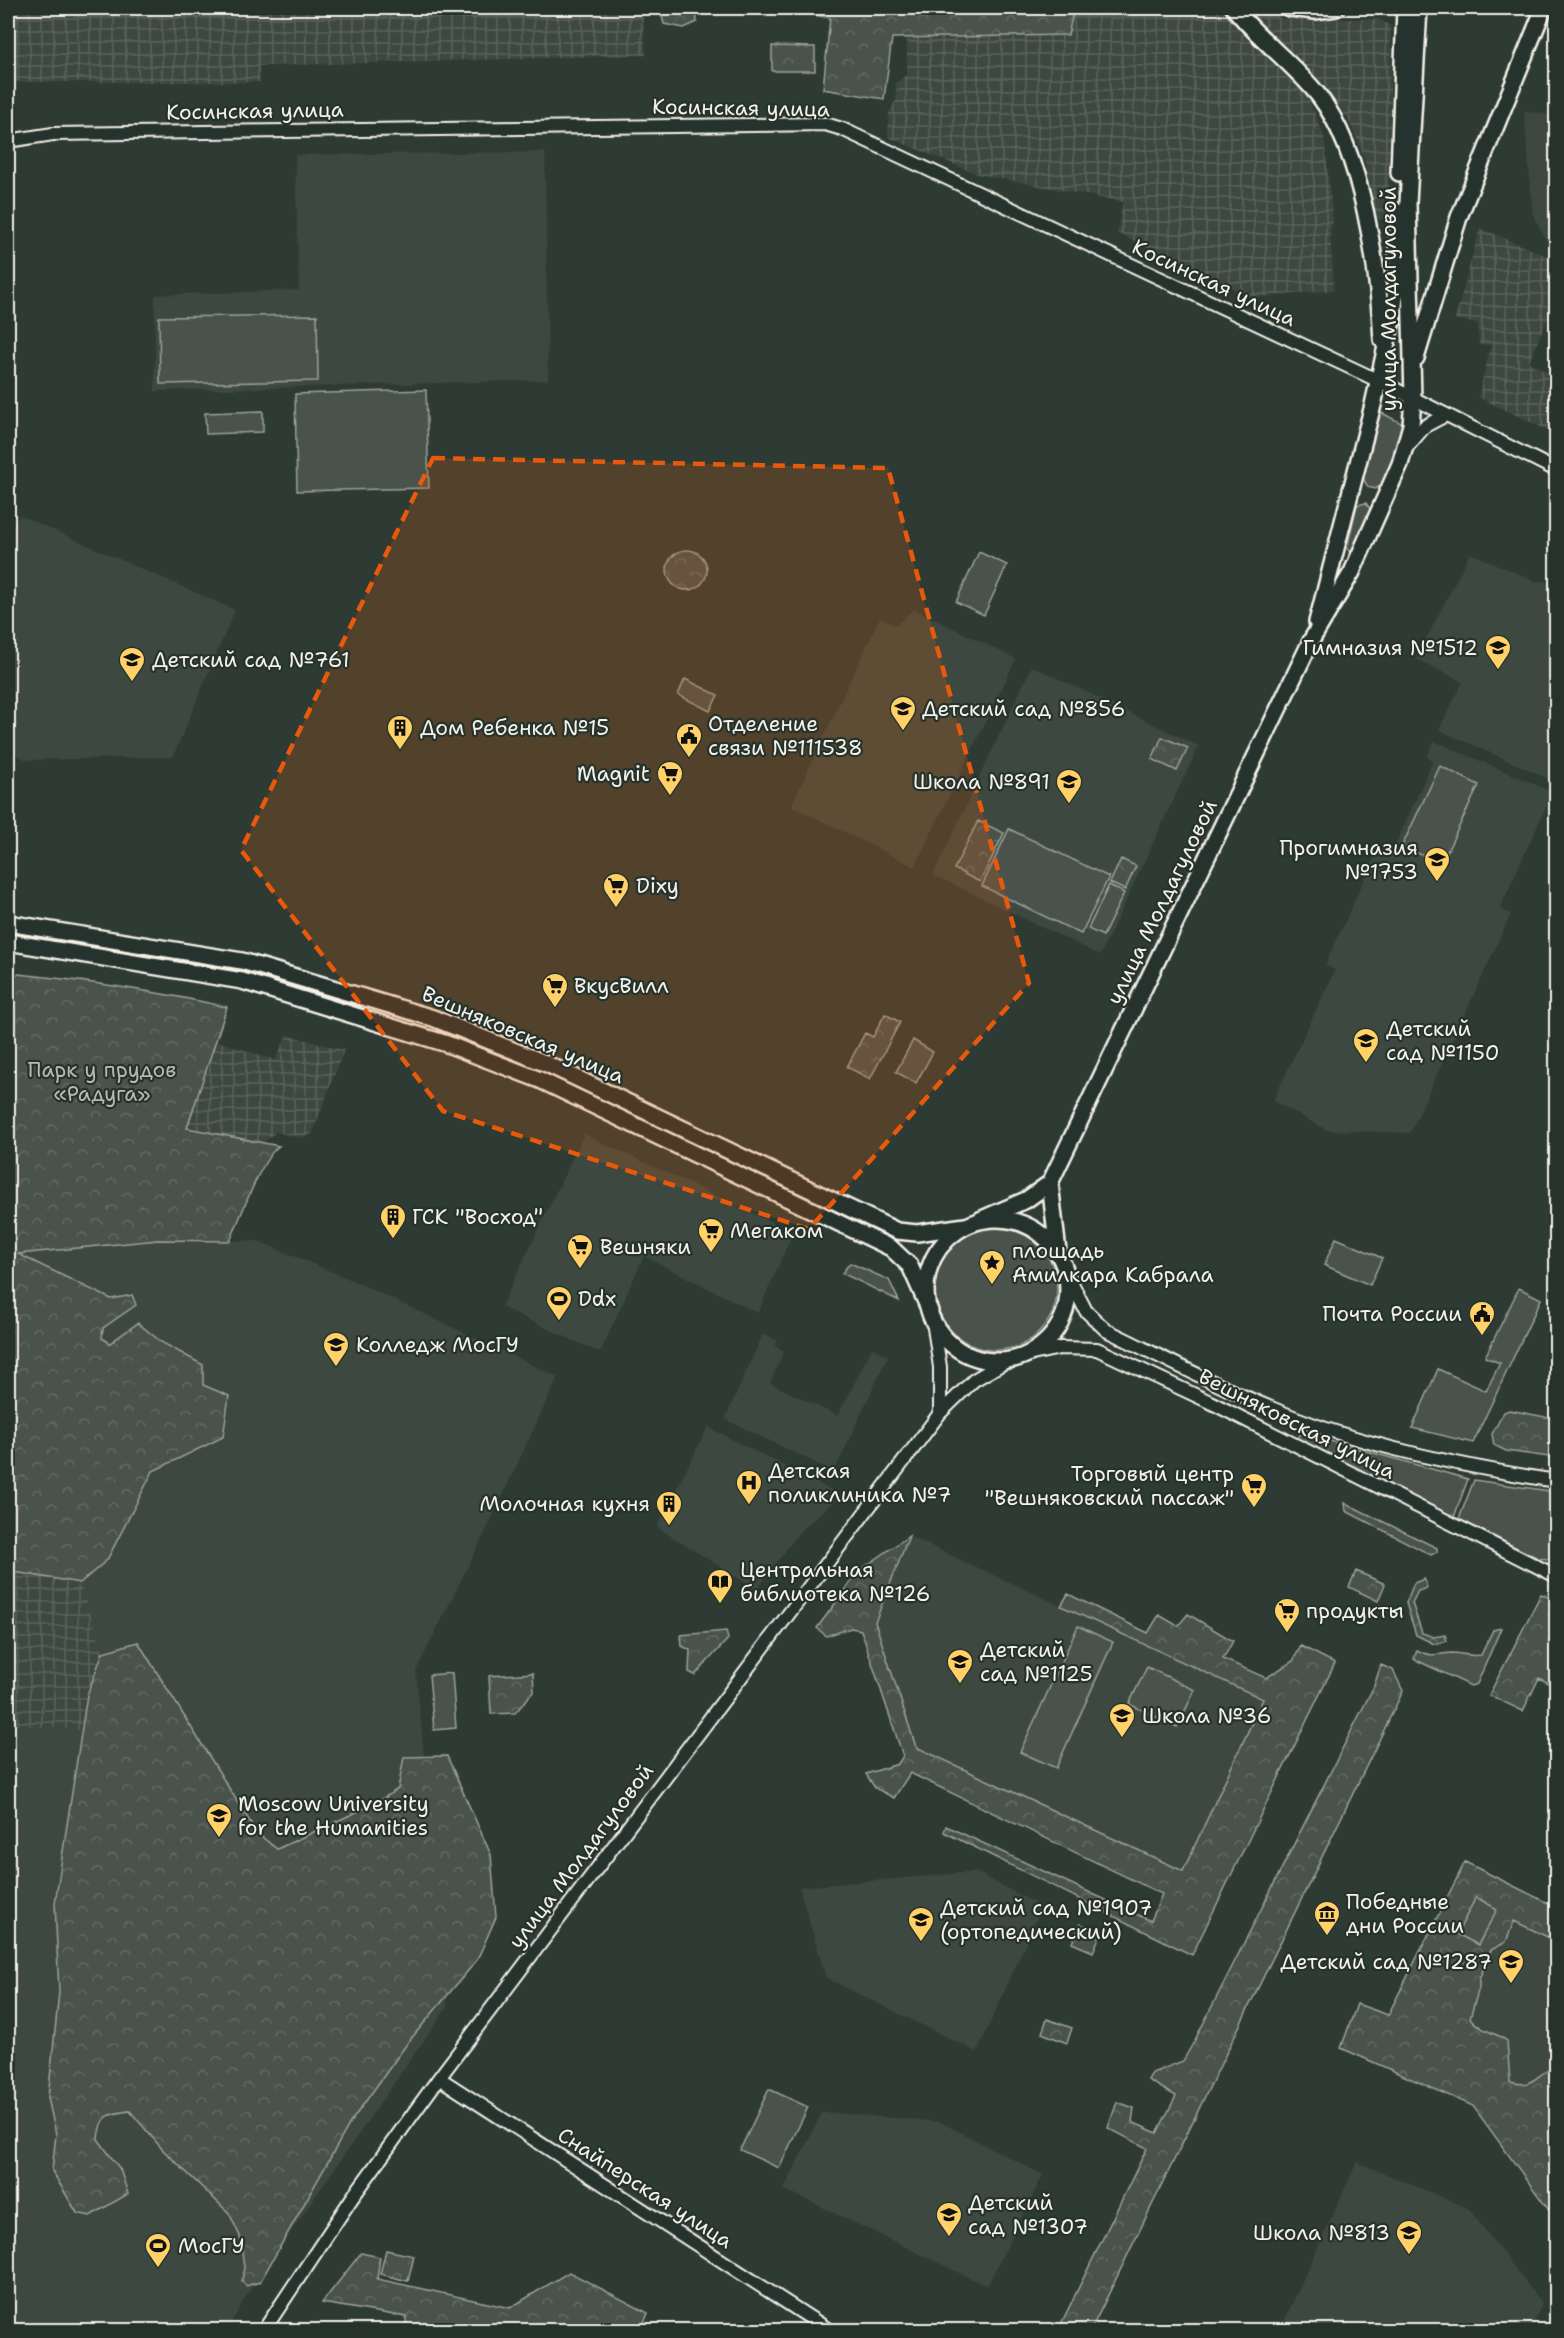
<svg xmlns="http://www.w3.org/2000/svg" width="1564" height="2338" viewBox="0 0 1564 2338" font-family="'Shantell Sans',sans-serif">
	<defs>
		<pattern id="industrial-grid" width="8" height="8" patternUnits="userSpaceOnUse" patternTransform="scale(1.5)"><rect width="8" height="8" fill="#3c4841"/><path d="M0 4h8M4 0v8" fill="none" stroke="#59635c"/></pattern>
		<pattern id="forest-crowns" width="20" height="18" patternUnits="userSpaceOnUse" patternTransform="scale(1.5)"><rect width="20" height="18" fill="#48524c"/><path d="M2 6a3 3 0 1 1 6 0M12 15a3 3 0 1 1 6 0" fill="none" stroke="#636b66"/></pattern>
	</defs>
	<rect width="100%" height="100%" fill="#2e3b34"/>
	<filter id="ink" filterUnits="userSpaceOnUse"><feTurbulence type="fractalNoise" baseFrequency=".0167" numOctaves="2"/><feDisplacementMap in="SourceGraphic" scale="12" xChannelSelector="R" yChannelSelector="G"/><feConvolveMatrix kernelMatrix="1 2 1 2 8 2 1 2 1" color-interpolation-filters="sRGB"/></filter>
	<g filter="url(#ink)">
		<path fill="#3c4841" d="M 1524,111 L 1556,116 L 1556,259 L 1533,215 Z
			M 545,152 L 548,380 L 155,391 L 155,295 L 299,290 L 295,155 Z
			M 19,515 L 235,610 L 173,757 L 26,760 L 8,750 L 8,539 Z
			M 1470,553 L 1535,581 L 1556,582 L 1556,782 L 1439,730 L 1463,682 L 1416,659 Z
			M 914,609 L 1016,659 L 915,867 L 791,806 L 880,617 L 896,625 Z
			M 1032,666 L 1199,746 L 1100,955 L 933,875 Z
			M 1434,741 L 1553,792 L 1500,908 L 1511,914 L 1410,1133 L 1327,1130 L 1273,1101 L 1335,970 L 1325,965 L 1377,852 L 1390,857 L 1433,761 L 1427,757 Z
			M 584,1134 L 793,1232 L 758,1313 L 644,1256 L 600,1353 L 501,1307 Z
			M 158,1240 L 258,1241 L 354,1281 L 558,1377 L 494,1514 L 416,1671 L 447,2007 L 246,2296 L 227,2330 L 8,2330 L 8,1255 Z
			M 763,1334 L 777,1340 L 775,1346 L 784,1351 L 770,1383 L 838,1416 L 872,1348 L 888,1356 L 834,1472 L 725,1419 Z
			M 708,1427 L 841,1495 L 800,1531 L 757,1590 L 657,1527 Z
			M 909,1536 L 1263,1699 L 1184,1872 L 916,1747 L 875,1622 Z
			M 976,1872 L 1042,1907 L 977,2052 L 826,1978 L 799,1887 Z
			M 1506,1897 L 1556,1920 L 1556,2104 L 1437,2050 Z
			M 822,2112 L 940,2122 L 1043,2175 L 987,2286 L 784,2189 Z
			M 1357,2162 L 1468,2208 L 1542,2304 L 1530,2330 L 1280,2330 Z"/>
		<path fill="url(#industrial-grid)" d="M 8,8 L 642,8 L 646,55 L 259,66 L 260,82 L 8,82 Z
			M 1074,8 L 1222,8 L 1306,94 L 1324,135 L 1333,222 L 1330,231 L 1334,290 L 1253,298 L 1117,233 L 1123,202 L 977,174 L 888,137 L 889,112 L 896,100 L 896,83 L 907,75 L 907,38 L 1068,35 Z
			M 1246,8 L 1267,8 L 1281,19 L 1378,19 L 1391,26 L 1389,218 L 1376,220 L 1364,156 L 1348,119 L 1332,97 Z
			M 1480,228 L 1547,256 L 1556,278 L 1556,299 L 1529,362 L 1556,378 L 1556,434 L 1478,397 L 1491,345 L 1479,345 L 1478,324 L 1455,319 Z
			M 287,1035 L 344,1050 L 312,1134 L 302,1138 L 276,1132 L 262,1143 L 187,1129 L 217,1041 L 275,1060 Z
			M 8,1571 L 80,1583 L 103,1652 L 87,1695 L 82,1730 L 8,1724 Z"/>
		<path fill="#48524c" stroke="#9ea29a" stroke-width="1.5" d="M 317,315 L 318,381 L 160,384 L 159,317 Z
			M 426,390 L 429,488 L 297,491 L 295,394 Z
			M 263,411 L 263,432 L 206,434 L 205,413 Z
			M 1380,412 L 1405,425 L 1385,483 L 1375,489 L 1368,487 L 1363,478 Z
			M 1366,503 L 1370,509 L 1354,550 L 1349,551 L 1347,548 L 1357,505 Z
			M 979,552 L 1007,565 L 984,615 L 956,602 Z
			M 685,679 L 718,695 L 710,711 L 678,695 Z
			M 1440,766 L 1479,785 L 1441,864 L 1402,846 Z
			M 1009,829 L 1109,877 L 1081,934 L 982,886 Z
			M 1109,885 L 1124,893 L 1103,936 L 1088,929 Z
			M 913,1040 L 933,1052 L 916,1083 L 896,1072 Z
			M935 1289a61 61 0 1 1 122 0a61 61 0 1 1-122 0Z
			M 1336,1238 L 1382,1258 L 1370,1285 L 1324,1265 Z
			M 850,1263 L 889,1280 L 899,1301 L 842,1273 Z
			M 1519,1288 L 1541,1299 L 1473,1443 L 1412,1428 L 1438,1369 L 1486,1391 L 1500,1363 L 1485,1357 Z
			M 1301,1433 L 1468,1479 L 1454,1517 L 1297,1440 Z
			M 1474,1480 L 1556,1492 L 1556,1560 L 1538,1558 L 1459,1519 Z
			M 1345,1503 L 1437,1548 L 1437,1552 L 1431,1555 L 1346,1511 Z
			M 1078,1626 L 1113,1642 L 1056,1768 L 1020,1752 Z
			M 1501,1628 L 1477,1684 L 1471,1686 L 1414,1659 L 1417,1650 C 1432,1658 1436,1654 1451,1653 C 1462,1653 1468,1657 1481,1655 L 1493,1630 Z
			M 1147,1667 L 1195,1690 L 1177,1727 L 1129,1704 Z
			M 452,1673 L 456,1728 L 434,1730 L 429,1675 Z
			M 1476,1897 L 1498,1909 L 1478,1945 L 1456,1934 Z
			M 769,2089 L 808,2107 L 779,2168 L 740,2150 Z"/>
		<path fill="url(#forest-crowns)" stroke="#9ea29a" stroke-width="1.5" fill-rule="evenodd" d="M 660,8 L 696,8 L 697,22 L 684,28 L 664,24 Z
			M 790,8 L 1074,8 L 1068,35 L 892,38 L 884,99 L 823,89 L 830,18 L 794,11 Z
			M 772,46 L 815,47 L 815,71 L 772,71 Z
			M667 570a20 20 0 1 1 40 0a20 20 0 1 1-40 0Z
			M 1162,737 L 1188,748 L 1177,771 L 1152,759 Z
			M 978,821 L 1004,833 L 980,882 L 954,869 Z
			M 1121,859 L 1136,866 L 1125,890 L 1110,883 Z
			M 8,973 C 81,980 155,991 227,1007 L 187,1128 L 279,1146 C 261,1158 240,1219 230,1241 L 158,1240 L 18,1254 L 111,1299 L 132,1295 L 136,1305 L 103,1328 L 102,1338 L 110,1343 L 138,1323 L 161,1342 L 203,1365 L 203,1385 L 229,1396 L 223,1437 L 153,1471 L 107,1560 L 80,1583 L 8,1571 Z
			M 885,1014 L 900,1022 L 870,1079 L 847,1067 L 865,1033 L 873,1037 Z
			M 1509,1410 L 1556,1419 L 1556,1458 L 1506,1451 L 1494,1445 L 1492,1434 L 1504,1412 Z
			M 909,1536 L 875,1622 L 916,1747 L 1183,1871 L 1263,1699 L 1061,1606 L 1068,1594 L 1148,1633 L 1159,1615 L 1178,1626 L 1188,1614 L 1233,1641 L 1223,1659 L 1266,1678 L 1293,1661 L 1301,1646 L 1335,1663 L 1192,1955 L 944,1832 L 946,1826 L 1151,1921 L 1162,1894 L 910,1773 L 894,1798 L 875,1788 L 866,1774 L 898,1764 L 903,1756 L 861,1630 L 851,1628 L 826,1636 L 817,1628 L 860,1570 Z
			M 1356,1571 L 1385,1584 L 1378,1601 L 1349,1587 Z
			M 1424,1579 L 1427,1588 L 1418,1591 L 1412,1603 L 1422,1633 L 1434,1637 L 1445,1635 L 1447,1641 L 1434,1644 L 1416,1635 L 1406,1603 L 1414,1583 Z
			M 1541,1594 L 1556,1600 L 1556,1687 L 1539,1678 L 1523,1711 L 1489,1695 Z
			M 726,1631 L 728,1639 L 695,1675 L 689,1672 L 690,1650 L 682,1646 L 681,1635 Z
			M 138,1642 L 257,1833 L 277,1849 L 376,1803 L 398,1789 L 404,1757 L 447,1756 L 491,1855 L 496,1917 L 477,1960 L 409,2041 L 350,2123 L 260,2282 L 246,2286 L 242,2281 L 244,2267 L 240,2236 L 229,2213 L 163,2150 L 130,2111 C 108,2114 100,2115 98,2139 L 120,2169 L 128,2194 L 90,2216 L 77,2213 L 52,2171 L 56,2134 L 48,2098 L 59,1992 L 55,1903 L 87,1695 L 103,1652 Z
			M 1381,1665 L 1393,1670 L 1403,1691 L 1091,2330 L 1058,2330 L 1147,2148 L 1108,2128 L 1117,2102 L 1134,2108 L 1132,2122 L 1157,2133 L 1176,2096 L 1148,2080 L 1152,2073 L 1183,2061 L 1195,2040 L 1374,1686 Z
			M 533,1673 L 534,1691 L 515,1713 L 491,1714 L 489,1676 Z
			M 1465,1862 L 1556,1907 L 1556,1941 L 1514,1921 L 1506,1942 L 1491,1950 L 1479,1980 L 1479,1988 L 1470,2018 C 1481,2032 1494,2031 1507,2041 L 1510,2082 C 1536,2090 1537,2070 1556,2068 L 1556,2220 L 1473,2106 L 1341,2048 L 1357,2004 L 1388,2015 ZM 1476,1897 L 1497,1909 L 1478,1945 L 1457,1934 Z
			M 1080,1924 L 1101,1933 L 1093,1952 L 1072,1943 Z
			M 1047,2019 L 1072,2028 L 1067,2043 L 1042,2033 Z
			M 386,2250 L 414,2256 L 408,2281 L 380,2274 Z
			M 361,2253 L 380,2257 L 377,2279 L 510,2308 L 569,2272 L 648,2313 L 641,2330 L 406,2330 L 406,2317 L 322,2303 Z"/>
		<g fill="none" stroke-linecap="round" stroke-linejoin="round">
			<defs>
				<path id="minor" d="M 8,141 L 53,134 L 825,124 L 842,129 L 1379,381 L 1556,470
					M 1407,447 L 1425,426 L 1446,415
					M 1065,1270 L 1086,1311 L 1106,1330 C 1178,1365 1250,1403 1326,1429 C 1402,1454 1478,1469 1556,1481
					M 933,1321 L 940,1367 L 940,1413
					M 1023,1356 L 1060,1348 L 1097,1349 L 1212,1403 L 1556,1576
					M 439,2078 L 829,2330
					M 264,2330 L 352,2198 L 439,2078 L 940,1413 L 974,1380 L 1010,1359"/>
				<path id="major" d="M 1234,8 C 1259,40 1294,64 1319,96 C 1363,153 1378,268 1382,340
					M 1289,8 L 1315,11 L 1336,8
					M 1399,173 L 1405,8
					M 1416,358 L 1459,217 L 1544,8
					M 1317,622 L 1373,405 L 1393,315 L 1397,279 L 1398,212
					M 8,923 L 242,961 L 433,1018 L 547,1064 L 897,1231 L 917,1233 L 965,1226
					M 8,942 L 242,981 L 447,1044 L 540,1080 L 891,1248 L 910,1266 L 930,1311
					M 1050,1183 L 1058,1252
					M926 1290a71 71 0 1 1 142 0a71 71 0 1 1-142 0Z
					M 980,1220 L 1026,1200 L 1050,1183 L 1312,639 L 1352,572 L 1400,464 L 1411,425 L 1413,398 L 1408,203 L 1419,8"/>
			</defs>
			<use href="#minor" stroke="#f4f1e8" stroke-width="16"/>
			<use href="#major" stroke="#f4f1e8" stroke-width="20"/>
			<use href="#minor" stroke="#26332d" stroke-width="12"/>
			<use href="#major" stroke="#26332d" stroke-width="15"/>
		</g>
	</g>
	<path fill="#e8590c" fill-opacity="0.2" stroke="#e8590c" stroke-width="4.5" stroke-dasharray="12 8" stroke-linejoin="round" d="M 433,458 L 888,468 L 1029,983 L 809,1229 L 443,1111 L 241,850 Z"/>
	<defs>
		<symbol id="school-pin" viewBox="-11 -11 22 30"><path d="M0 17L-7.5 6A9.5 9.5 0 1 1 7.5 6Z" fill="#ffd166" stroke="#26332d"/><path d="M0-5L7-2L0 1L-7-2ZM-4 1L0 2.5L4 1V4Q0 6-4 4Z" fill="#111"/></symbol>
		<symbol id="building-pin" viewBox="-11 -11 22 30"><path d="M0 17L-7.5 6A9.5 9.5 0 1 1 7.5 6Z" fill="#ffd166" stroke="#26332d"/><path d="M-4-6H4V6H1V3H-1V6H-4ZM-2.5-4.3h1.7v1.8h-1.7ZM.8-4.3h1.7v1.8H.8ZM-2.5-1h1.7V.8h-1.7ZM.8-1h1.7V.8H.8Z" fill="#111"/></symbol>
		<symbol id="civic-pin" viewBox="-11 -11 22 30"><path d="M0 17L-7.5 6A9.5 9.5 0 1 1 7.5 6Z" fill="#ffd166" stroke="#26332d"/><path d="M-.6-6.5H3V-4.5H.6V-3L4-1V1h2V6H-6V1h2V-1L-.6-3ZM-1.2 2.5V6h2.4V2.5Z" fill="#111"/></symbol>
		<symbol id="supermarket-pin" viewBox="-11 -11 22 30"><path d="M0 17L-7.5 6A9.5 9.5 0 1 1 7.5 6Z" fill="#ffd166" stroke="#26332d"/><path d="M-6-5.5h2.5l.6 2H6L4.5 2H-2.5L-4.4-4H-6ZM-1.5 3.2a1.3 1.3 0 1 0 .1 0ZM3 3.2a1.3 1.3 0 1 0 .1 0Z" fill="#111"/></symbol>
		<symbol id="sight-pin" viewBox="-11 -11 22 30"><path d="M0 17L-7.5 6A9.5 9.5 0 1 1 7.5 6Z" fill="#ffd166" stroke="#26332d"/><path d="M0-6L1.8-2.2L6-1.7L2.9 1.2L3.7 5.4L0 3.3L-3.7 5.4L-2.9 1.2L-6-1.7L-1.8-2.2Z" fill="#111"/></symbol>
		<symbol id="stadium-pin" viewBox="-11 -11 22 30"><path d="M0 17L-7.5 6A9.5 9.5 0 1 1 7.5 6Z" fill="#ffd166" stroke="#26332d"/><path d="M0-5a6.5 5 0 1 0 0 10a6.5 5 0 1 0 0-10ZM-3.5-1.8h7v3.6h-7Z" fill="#111"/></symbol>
		<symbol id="university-pin" viewBox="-11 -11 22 30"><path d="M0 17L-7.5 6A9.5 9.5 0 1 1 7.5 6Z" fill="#ffd166" stroke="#26332d"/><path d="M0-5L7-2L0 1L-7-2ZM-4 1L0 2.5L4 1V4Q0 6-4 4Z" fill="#111"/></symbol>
		<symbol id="hospital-pin" viewBox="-11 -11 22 30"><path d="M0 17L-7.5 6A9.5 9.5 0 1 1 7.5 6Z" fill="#ffd166" stroke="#26332d"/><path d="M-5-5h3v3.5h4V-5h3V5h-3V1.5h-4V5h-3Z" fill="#111"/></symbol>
		<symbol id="library-pin" viewBox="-11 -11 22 30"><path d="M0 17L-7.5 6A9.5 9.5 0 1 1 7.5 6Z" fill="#ffd166" stroke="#26332d"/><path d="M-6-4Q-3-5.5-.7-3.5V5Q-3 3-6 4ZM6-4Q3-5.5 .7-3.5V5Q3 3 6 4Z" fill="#111"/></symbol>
		<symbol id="museum-pin" viewBox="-11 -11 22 30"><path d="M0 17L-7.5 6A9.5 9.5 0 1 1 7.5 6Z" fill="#ffd166" stroke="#26332d"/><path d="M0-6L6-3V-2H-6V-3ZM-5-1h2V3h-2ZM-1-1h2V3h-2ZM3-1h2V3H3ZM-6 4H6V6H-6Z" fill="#111"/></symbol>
	</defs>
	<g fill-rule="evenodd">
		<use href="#school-pin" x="1483" y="633" width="30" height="40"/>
		<use href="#school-pin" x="117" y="645" width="30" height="40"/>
		<use href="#school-pin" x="888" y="694" width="30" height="40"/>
		<use href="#building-pin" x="385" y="713" width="30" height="40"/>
		<use href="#civic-pin" x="674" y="721" width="30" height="40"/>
		<use href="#supermarket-pin" x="655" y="759" width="30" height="40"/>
		<use href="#school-pin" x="1054" y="767" width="30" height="40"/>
		<use href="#school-pin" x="1422" y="845" width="30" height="40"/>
		<use href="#supermarket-pin" x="601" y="871" width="30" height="40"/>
		<use href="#supermarket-pin" x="540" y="971" width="30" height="40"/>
		<use href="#school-pin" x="1351" y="1026" width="30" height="40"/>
		<use href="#building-pin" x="378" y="1202" width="30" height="40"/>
		<use href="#supermarket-pin" x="696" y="1216" width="30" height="40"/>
		<use href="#supermarket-pin" x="565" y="1232" width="30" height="40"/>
		<use href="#sight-pin" x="977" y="1248" width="30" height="40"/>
		<use href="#stadium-pin" x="544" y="1284" width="30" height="40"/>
		<use href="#civic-pin" x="1467" y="1299" width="30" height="40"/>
		<use href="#university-pin" x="321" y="1330" width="30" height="40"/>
		<use href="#hospital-pin" x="734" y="1468" width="30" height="40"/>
		<use href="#supermarket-pin" x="1239" y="1471" width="30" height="40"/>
		<use href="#building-pin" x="654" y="1489" width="30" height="40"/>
		<use href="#library-pin" x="705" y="1567" width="30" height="40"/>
		<use href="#supermarket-pin" x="1272" y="1596" width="30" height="40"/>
		<use href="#school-pin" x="945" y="1647" width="30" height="40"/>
		<use href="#school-pin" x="1107" y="1701" width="30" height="40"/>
		<use href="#university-pin" x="204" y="1801" width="30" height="40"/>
		<use href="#museum-pin" x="1312" y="1899" width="30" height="40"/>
		<use href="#school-pin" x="906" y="1905" width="30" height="40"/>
		<use href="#school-pin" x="1496" y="1947" width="30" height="40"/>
		<use href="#school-pin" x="934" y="2200" width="30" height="40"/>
		<use href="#school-pin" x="1394" y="2218" width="30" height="40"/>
		<use href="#stadium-pin" x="143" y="2231" width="30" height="40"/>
	</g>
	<g text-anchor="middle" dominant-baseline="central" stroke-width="4.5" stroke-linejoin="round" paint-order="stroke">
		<g font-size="21" fill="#f4f1e8" stroke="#26332d">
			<text transform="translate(741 108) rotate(1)">Косинская улица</text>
			<text transform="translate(255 111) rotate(-1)">Косинская улица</text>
			<text transform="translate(1214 283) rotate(25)">Косинская улица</text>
			<text transform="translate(1389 299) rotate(-90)">улица Молдагуловой</text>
			<text transform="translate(1162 902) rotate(-64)">улица Молдагуловой</text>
			<text transform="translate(523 1035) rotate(23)">Вешняковская улица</text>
			<text transform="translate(1297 1424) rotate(27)">Вешняковская улица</text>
			<text transform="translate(581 1856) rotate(-53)">улица Молдагуловой</text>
			<text transform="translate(645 2188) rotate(33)">Снайперская улица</text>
		</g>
		<g font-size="21" fill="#f4f1e8" stroke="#26332d" text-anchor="start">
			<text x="1478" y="648" text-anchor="end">Гимназия №1512</text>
			<text x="152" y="660">Детский сад №761</text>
			<text x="922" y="709">Детский сад №856</text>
			<text x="708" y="724">Отделение<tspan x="708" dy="24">связи №111538</tspan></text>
			<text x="420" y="728">Дом Ребенка №15</text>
			<text x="650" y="774" text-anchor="end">Magnit</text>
			<text x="1050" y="782" text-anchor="end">Школа №891</text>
			<text x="1418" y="848" text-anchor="end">Прогимназия<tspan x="1418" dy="24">№1753</tspan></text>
			<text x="636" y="886">Dixy</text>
			<text x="574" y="986">ВкусВилл</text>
			<text x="1386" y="1029">Детский<tspan x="1386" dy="24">сад №1150</tspan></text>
			<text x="412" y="1217">ГСК "Восход"</text>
			<text x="730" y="1231">Мегаком</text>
			<text x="600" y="1247">Вешняки</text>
			<text x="1012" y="1251">площадь<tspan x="1012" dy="24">Амилкара Кабрала</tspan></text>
			<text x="578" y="1299">Ddx</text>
			<text x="1462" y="1314" text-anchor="end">Почта России</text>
			<text x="356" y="1345">Колледж МосГУ</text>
			<text x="768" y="1471">Детская<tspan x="768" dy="24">поликлиника №7</tspan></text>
			<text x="1234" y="1474" text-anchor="end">Торговый центр<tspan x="1234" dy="24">"Вешняковский пассаж"</tspan></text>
			<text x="650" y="1504" text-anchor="end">Молочная кухня</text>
			<text x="740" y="1570">Центральная<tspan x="740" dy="24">библиотека №126</tspan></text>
			<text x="1306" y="1611">продукты</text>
			<text x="980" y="1650">Детский<tspan x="980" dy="24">сад №1125</tspan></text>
			<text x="1142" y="1716">Школа №36</text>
			<text x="238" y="1804">Moscow University<tspan x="238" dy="24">for the Humanities</tspan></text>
			<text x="1346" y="1902">Победные<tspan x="1346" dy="24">дни России</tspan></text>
			<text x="940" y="1908">Детский сад №1907<tspan x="940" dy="24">(ортопедический)</tspan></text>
			<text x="1492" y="1962" text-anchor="end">Детский сад №1287</text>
			<text x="968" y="2203">Детский<tspan x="968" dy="24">сад №1307</tspan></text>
			<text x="1390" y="2233" text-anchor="end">Школа №813</text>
			<text x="178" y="2246">МосГУ</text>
		</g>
		<g font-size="21" fill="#b8b9b1" stroke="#26332d">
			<text x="102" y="1070">Парк у прудов<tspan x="102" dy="24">«Радуга»</tspan></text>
		</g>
	</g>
	<rect width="1564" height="2338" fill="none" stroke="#26332d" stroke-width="30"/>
	<rect x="15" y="15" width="1534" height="2308" fill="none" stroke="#f4f1e8" stroke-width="2" filter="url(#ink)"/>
</svg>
